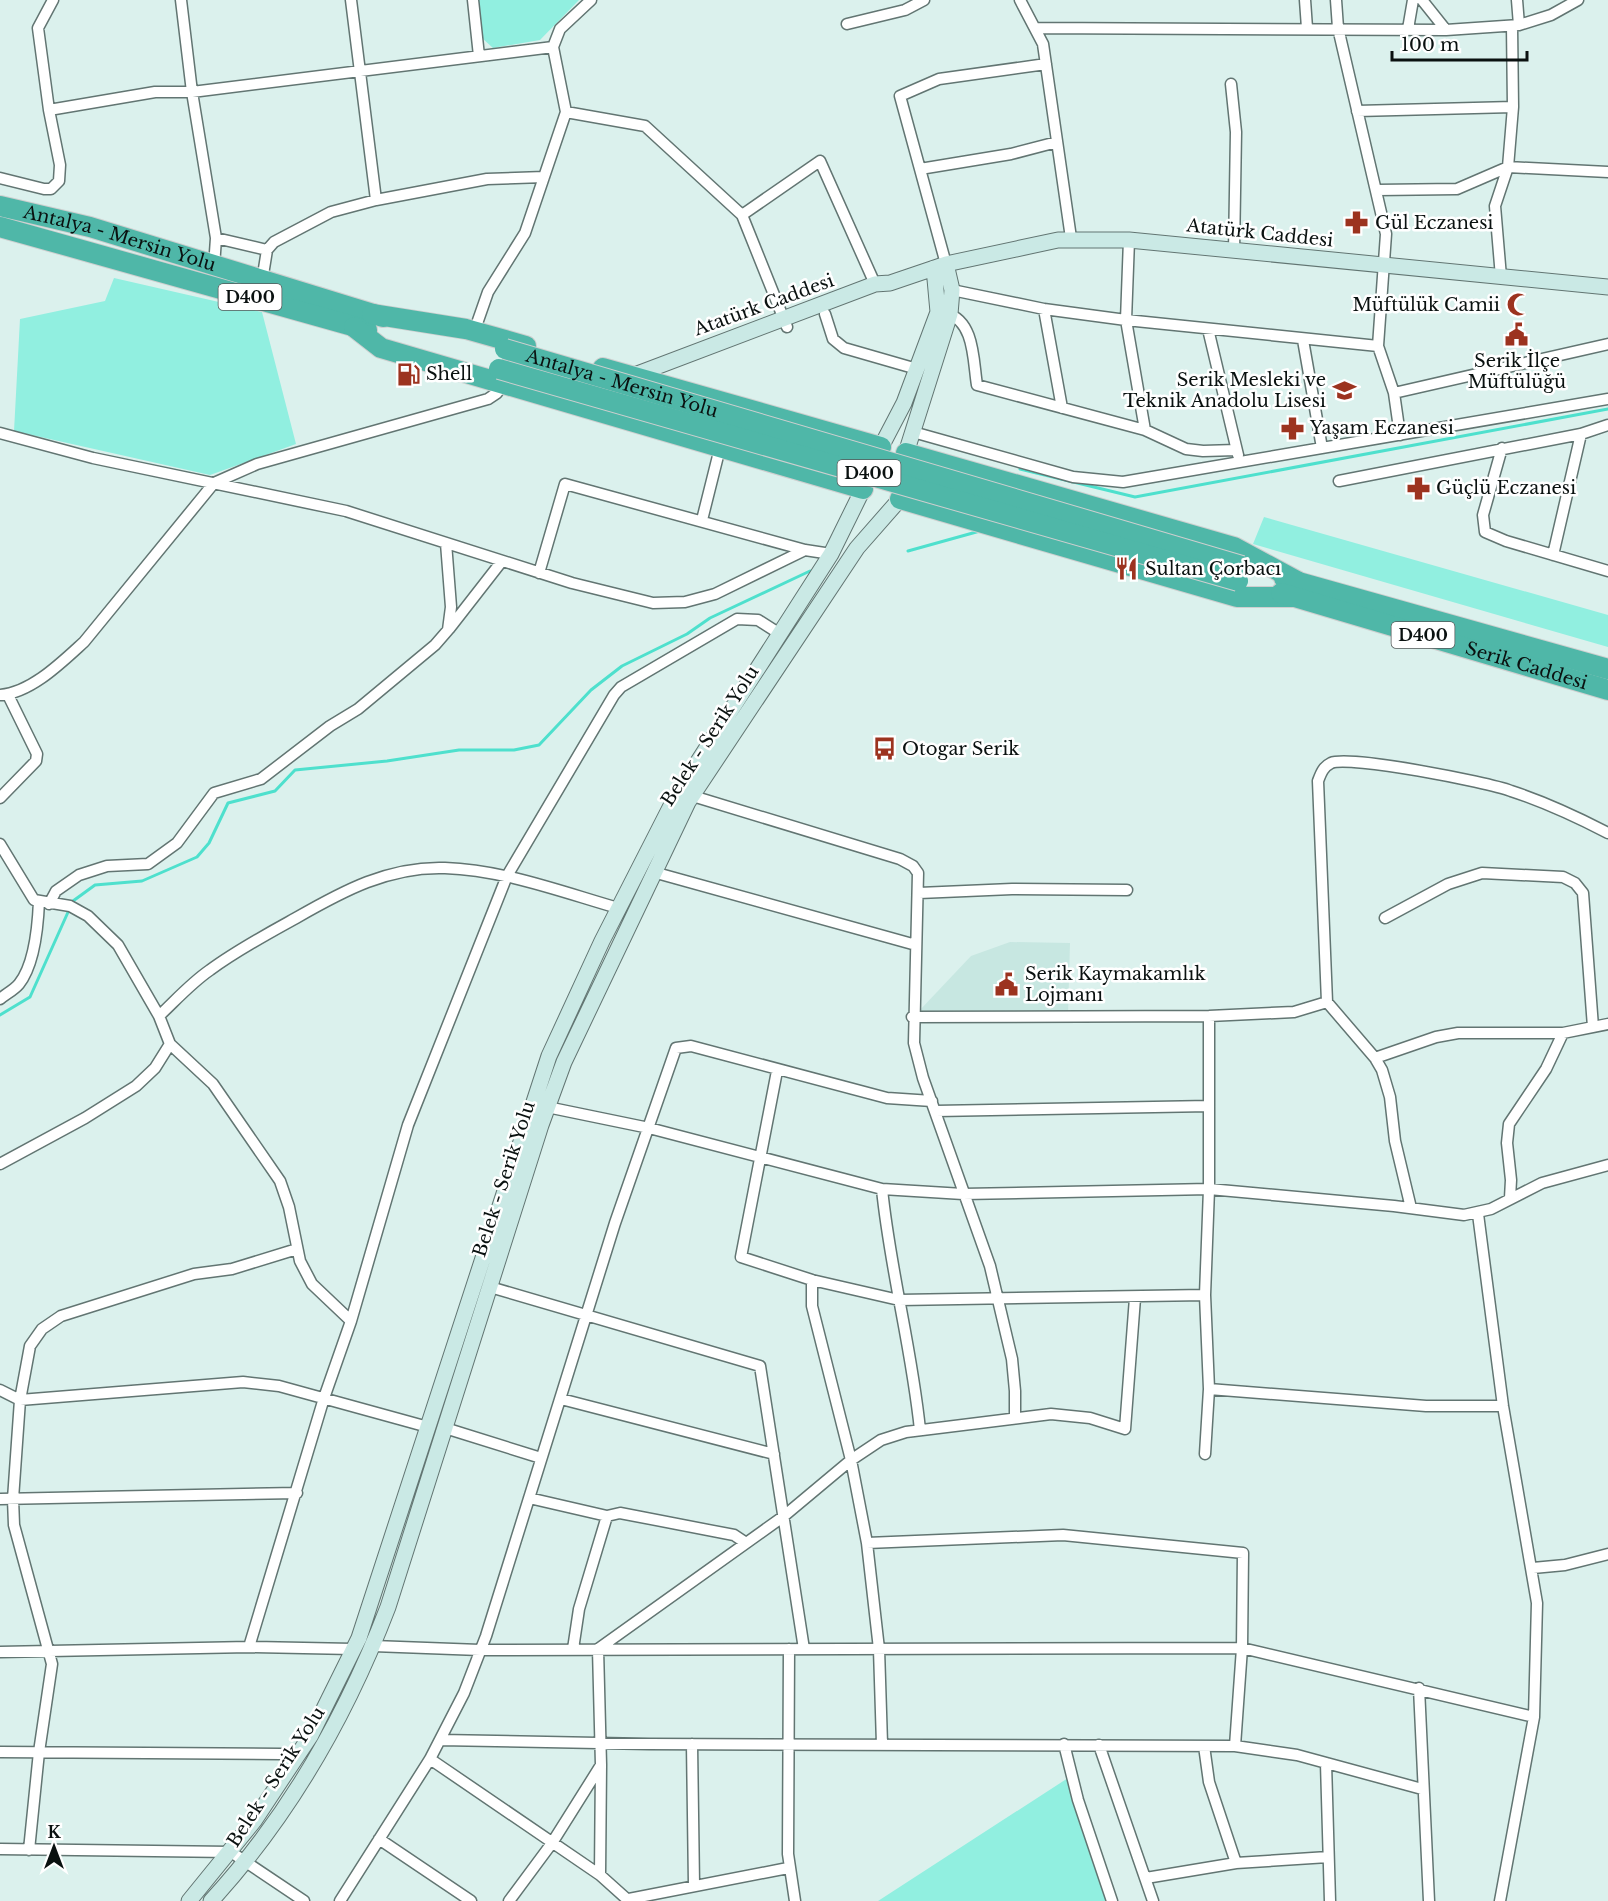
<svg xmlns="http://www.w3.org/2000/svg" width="1608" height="1901" viewBox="0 0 1608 1901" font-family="'Libre Baskerville',serif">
	<rect width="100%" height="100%" fill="#dbf1ed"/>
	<path fill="#c7e7e1" d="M 1010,942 L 1070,943 L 1068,1014 L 919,1011 L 971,956 Z"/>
	<path fill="#91efe0" d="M 478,0 L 579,0 L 540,40 L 493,48 L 482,38 Z
		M 114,278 L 262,312 L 296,444 L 210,475 L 14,431 L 20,319 L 105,301 Z
		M 1264,517 L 1608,615 L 1608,647 L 1253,544 Z
		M 1068,1778 L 1110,1901 L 878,1901 Z"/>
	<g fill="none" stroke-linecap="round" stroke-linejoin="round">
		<path stroke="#4ee0cd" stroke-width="3" d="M 1020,469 L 1135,497 L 1608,409
			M 908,551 L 980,531
			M 0,1015 L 30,997 L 73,901 L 95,885 L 142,881 L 197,857 L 209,843 L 228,803 L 275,791 L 295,770 L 387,761 L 459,750 L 514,750 L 539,745 L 591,690 L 622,666 L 687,634 L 710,618 L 810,571"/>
		<defs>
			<path id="street" d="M 53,0 L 38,28 L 49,110 L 155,92 L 192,92 L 553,47
				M 181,0 L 192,92 L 216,238 L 214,267
				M 351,0 L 376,200
				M 473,0 L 479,56
				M 1020,0 L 1043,44 L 1071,238
				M 1305,0 L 1307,28
				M 1336,0 L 1338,28 L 1386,234 L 1378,346 L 1394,393 L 1400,435
				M 1422,0 L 1446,30
				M 1517,0 L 1519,25
				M 847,24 L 905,10 L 924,0
				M 1035,28 L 1446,30 L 1519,25 L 1551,15 L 1578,0
				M 1408,29 L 1413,0
				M 1231,84 L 1236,132 L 1234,251
				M 1357,111 L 1513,107
				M 566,112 L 645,126 L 742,215 L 787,327
				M 920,169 L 1011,154 L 1057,142
				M 0,178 L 44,189 L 51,189 L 59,181 L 60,165 L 49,110
				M 1377,190 L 1457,189 L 1508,167 L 1608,172
				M 742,215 L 820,161 L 875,284
				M 216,238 L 267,250
				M 1129,240 L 1126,320 L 1145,430
				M 946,264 L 900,96 L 939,79 L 1046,64
				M 1501,277 L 1495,206 L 1508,167 L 1513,107 L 1512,26
				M 262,281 L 267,250 L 274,242 L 331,212 L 376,200 L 487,179 L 544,177
				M 952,290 L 1044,309 L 1126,320 L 1378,346
				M 1044,309 L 1062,408
				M 946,313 C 975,321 973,361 977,385 L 1145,430 L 1186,449 L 1203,451 L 1236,450
				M 825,314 L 833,339 L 844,348 L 917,369
				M 1208,329 L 1238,455
				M 474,332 L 488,292 L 525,233 L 566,112 L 553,47 L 560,29 L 591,0
				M 1303,340 L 1322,448
				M 1394,393 L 1608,344
				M 913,432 L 1073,477 L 1123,482 L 1608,399
				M 0,433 L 93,458 L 346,511 L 572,583 L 653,603 L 685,602 L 715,594 L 805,550
				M 1502,448 L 1483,515 L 1485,532 L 1506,541 L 1608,571
				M 1339,481 L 1581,434 L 1608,425
				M 702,520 L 720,448
				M 1553,555 L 1581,434
				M 539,573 L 565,484 L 805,550 L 831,554
				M 449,629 L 502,561
				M 0,695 C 31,693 62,662 84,642 L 214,483 L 257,464 L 488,399 L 497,393 L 503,384
				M 686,794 L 900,859 L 913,866 L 918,873 L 914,1043 L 923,1078 L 990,1266 L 1012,1359 L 1015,1391 L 1015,1417
				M 0,798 L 36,761 L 37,754 L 8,695
				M 0,844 L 34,900 L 70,906 L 88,916 L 118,945 L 159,1016 L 170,1044 L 213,1084 L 280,1181 L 289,1207 L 300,1261 L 312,1284 L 351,1321
				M 653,872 L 916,945
				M 919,893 L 1012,889 L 1127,890
				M 49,904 L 56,891 L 79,875 L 107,866 L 148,864 L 177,843 L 214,793 L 261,779 L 330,726 L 358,709 L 435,645 L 448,630 L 451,607 L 446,543
				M 1385,918 L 1448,884 L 1482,873 L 1563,877 L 1575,883 L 1583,893 L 1593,1027
				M 0,999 C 6,994 14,990 19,984 C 35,964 38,926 39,901
				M 1327,1002 L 1375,1058 L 1382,1070 L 1390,1097 L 1395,1141 L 1411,1208
				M 159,1016 C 176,1000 191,983 210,970 C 237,950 267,934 296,918 C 343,891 389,866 445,868 C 504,870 562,892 618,908
				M 912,1017 L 1209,1016 L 1294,1012 L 1327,1002 L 1318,781 C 1321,773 1323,767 1331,763 C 1349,755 1487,782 1511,791 C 1545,802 1577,817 1608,833
				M 1375,1058 L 1436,1037 L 1458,1033 L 1563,1033 L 1608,1024
				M 777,1071 L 741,1257 L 812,1280 L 899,1300 L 1205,1295
				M 547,1107 L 649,1128 L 882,1189 L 963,1194 L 1209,1189 L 1394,1206 L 1464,1215 L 1491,1209 L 1542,1183 L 1608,1165
				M 936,1111 L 1209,1106
				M 0,1164 L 85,1118 L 136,1086 L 155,1068 L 170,1044
				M 882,1189 C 890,1270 912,1349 920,1430
				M 1510,1198 L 1511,1180 L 1507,1143 L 1509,1124 L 1546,1069 L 1563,1033
				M 1478,1214 L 1503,1406 L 1537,1603 L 1534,1717 L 1500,1901
				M 812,1280 L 812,1306 L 851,1460 L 867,1543 L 879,1649 L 882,1744
				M 490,1287 L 760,1366 L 804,1649
				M 1209,1389 L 1426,1406 L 1503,1406
				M 0,1390 L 20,1400 L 243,1382 L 279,1386 L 428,1427
				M 561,1399 L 774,1454
				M 445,1428 L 541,1458
				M 1205,1454 L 1209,1389 L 1205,1295 L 1209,1189 L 1209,1016
				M 529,1498 L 607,1516 L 620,1513 L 734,1535 L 746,1543
				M 0,1499 L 297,1493
				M 867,1543 L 1063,1535 L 1243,1553 L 1242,1648 L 1235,1746
				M 1533,1568 L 1565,1565 L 1608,1554
				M 373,1646 L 480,1650 L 1242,1648 L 1534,1717
				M 249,1647 L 324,1398 L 351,1321 L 408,1125 L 507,876 L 614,695 L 621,687 L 737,619 L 758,620 L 780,634
				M 573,1649 L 579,1609 L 607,1516
				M 598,1649 L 784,1516 L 851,1460 L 881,1440 L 906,1432 L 1051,1414 L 1090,1418 L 1125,1429 L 1135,1298
				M 789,1649 L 788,1854 L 795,1901
				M 0,1652 L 249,1647 L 353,1649
				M 1419,1688 L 1429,1901
				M 440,1740 L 649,1744 L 1235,1746 L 1297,1755 L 1422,1789
				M 692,1744 L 694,1885
				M 1064,1744 L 1078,1800 L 1112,1901
				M 1099,1745 L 1153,1901
				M 1204,1746 L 1209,1782 L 1236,1863
				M 0,1752 L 281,1754 L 296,1757
				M 430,1759 L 600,1875 L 629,1901
				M 1326,1763 L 1330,1901
				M 379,1839 L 471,1901
				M 0,1849 L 231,1852 L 304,1901
				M 29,1850 L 39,1752 L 52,1664 L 14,1525 L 13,1499 L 20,1400 L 30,1346 L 42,1329 L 61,1316 L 194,1274 L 232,1269 L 297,1249
				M 600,1875 L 601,1765
				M 1146,1878 L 1236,1863 L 1328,1857
				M 629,1899 L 788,1868
				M 340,1901 L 430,1759 L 464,1693 L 486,1636 L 615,1223 L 676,1048 L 691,1046 L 887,1098 L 932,1101
				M 509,1901 L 552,1843 L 601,1765 L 598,1649"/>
			<path id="secondary" d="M 632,376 L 875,284 L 890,283 L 946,264 L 1058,240 L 1129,240 L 1608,287
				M 881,447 L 904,403 L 938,312 L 934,268
				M 906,453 L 950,314 L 952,290 L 946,264
				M 189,1901 L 254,1821 L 311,1735 L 359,1638 L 549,1056 L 602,941 L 676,796 L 831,554 L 863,489
				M 211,1901 C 289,1816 347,1714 388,1607 L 541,1125 L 564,1062 L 688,802 L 857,548 L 900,499"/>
			<g id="highway">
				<path id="s1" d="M 0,206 L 90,227 L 383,317"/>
				<path d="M 0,227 L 367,330"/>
				<path d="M 372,314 L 466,329 L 526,346"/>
				<path d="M 354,327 L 381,348 L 863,489"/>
				<path d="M 603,368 L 881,447"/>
				<path d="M 906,453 L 1234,547 L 1297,581"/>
				<path d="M 900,499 L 1237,597 L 1293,597"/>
				<path d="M 1284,578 L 1608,669"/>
				<path id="s2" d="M 1281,593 L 1608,690"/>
			</g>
		</defs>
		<use href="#street" stroke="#627572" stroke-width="13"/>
		<use href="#secondary" stroke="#627572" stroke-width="17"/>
		<use href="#highway" stroke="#cecfcf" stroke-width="22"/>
		<use href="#street" stroke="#fff" stroke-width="10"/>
		<use href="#secondary" stroke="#cae9e5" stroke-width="15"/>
		<use href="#highway" stroke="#4fb7a8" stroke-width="20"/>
		<defs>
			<g id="highway-bridge">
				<path id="s3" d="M 505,349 L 1242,566"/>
				<path d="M 499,369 L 1238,581"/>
			</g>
		</defs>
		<use href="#highway-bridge" stroke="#cecfcf" stroke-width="22" stroke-linecap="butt"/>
		<use href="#highway-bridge" stroke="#4fb7a8" stroke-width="20"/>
	</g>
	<defs>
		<symbol id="pharmacy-bare" viewBox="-9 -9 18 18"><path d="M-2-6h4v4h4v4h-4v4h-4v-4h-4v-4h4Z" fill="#9c331f" stroke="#fff" stroke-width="2.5" paint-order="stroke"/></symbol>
		<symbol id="mosque-bare" viewBox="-9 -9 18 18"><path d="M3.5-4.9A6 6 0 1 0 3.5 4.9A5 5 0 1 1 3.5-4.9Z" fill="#9c331f" stroke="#fff" stroke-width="2.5" paint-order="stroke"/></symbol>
		<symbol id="civic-bare" viewBox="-9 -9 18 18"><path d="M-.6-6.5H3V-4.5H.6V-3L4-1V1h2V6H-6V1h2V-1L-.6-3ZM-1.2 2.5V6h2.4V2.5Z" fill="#9c331f" stroke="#fff" stroke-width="2.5" paint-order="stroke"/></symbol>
		<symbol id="fuel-bare" viewBox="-9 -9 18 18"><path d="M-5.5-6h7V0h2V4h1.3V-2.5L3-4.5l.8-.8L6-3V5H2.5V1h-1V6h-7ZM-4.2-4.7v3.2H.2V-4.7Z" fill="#9c331f" stroke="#fff" stroke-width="2.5" paint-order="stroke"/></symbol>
		<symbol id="school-bare" viewBox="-9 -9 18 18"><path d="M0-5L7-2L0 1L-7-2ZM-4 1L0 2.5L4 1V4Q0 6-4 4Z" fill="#9c331f" stroke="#fff" stroke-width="2.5" paint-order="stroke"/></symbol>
		<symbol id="restaurant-bare" viewBox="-9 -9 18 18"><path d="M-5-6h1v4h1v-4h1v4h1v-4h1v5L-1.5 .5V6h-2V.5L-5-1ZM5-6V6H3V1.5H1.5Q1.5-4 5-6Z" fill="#9c331f" stroke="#fff" stroke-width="2.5" paint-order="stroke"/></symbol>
		<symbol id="bus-bare" viewBox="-9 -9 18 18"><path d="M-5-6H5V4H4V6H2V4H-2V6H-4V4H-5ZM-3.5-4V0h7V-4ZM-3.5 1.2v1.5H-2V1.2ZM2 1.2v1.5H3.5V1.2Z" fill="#9c331f" stroke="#fff" stroke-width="2.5" paint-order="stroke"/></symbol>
	</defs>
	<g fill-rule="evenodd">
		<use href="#pharmacy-bare" x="1340" y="206" width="33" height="33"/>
		<use href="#mosque-bare" x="1502" y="288" width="33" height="33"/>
		<use href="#civic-bare" x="1500" y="318" width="33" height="33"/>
		<use href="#fuel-bare" x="392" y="358" width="33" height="33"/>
		<use href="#school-bare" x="1328" y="374" width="33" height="33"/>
		<use href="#pharmacy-bare" x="1276" y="412" width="33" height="33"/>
		<use href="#pharmacy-bare" x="1402" y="472" width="33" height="33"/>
		<use href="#restaurant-bare" x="1110" y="552" width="33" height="33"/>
		<use href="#bus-bare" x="868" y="732" width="33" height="33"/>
		<use href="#civic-bare" x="990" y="968" width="33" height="33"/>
	</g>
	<g text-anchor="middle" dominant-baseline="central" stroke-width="5" stroke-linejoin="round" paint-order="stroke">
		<g fill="#fff" stroke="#545858" stroke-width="1.5">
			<rect x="218.5" y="284" width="63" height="26" rx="4.5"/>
			<rect x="837.5" y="460" width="63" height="26" rx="4.5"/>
			<rect x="1391.5" y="622" width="63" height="26" rx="4.5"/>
		</g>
		<g font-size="16" font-weight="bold" fill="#0a1110">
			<text x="250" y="297">D400</text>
			<text x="869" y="473">D400</text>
			<text x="1423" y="635">D400</text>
		</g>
		<g font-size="18" fill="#0a1110" stroke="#fff" text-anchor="start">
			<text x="1375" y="223">Gül Eczanesi</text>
			<text x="1500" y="305" text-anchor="end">Müftülük Camii</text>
			<text x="1517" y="361" text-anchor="middle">Serik İlçe<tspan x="1517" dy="21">Müftülüğü</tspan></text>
			<text x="426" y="374">Shell</text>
			<text x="1326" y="380" text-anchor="end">Serik Mesleki ve<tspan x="1326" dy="21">Teknik Anadolu Lisesi</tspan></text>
			<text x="1310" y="428">Yaşam Eczanesi</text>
			<text x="1436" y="488">Güçlü Eczanesi</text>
			<text x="1145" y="569">Sultan Çorbacı</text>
			<text x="902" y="749">Otogar Serik</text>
			<text x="1025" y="974">Serik Kaymakamlık<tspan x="1025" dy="21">Lojmanı</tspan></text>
		</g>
		<g font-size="18" fill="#0a1110" stroke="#fff">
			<text transform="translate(1260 233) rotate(6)">Atatürk Caddesi</text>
			<text stroke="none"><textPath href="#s1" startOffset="124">Antalya - Mersin Yolu</textPath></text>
			<text transform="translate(764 305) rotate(-20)">Atatürk Caddesi</text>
			<text stroke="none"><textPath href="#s3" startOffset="122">Antalya - Mersin Yolu</textPath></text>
			<text stroke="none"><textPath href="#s2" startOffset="256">Serik Caddesi</textPath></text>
			<text transform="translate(710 736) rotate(-57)">Belek - Serik Yolu</text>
			<text transform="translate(504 1179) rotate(-72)">Belek - Serik Yolu</text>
			<text transform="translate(276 1777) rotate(-57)">Belek - Serik Yolu</text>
		</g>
	</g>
	<g transform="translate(54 1847)" stroke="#ffffff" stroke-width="4.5" paint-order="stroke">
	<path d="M0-4.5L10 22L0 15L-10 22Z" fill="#0a1110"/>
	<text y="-9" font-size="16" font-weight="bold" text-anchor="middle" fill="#0a1110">K</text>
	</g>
	<path d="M1392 51v9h135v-9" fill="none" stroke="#0a1110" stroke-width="3"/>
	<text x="1401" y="51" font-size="18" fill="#0a1110" stroke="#ffffff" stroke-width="4.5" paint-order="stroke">100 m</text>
</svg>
